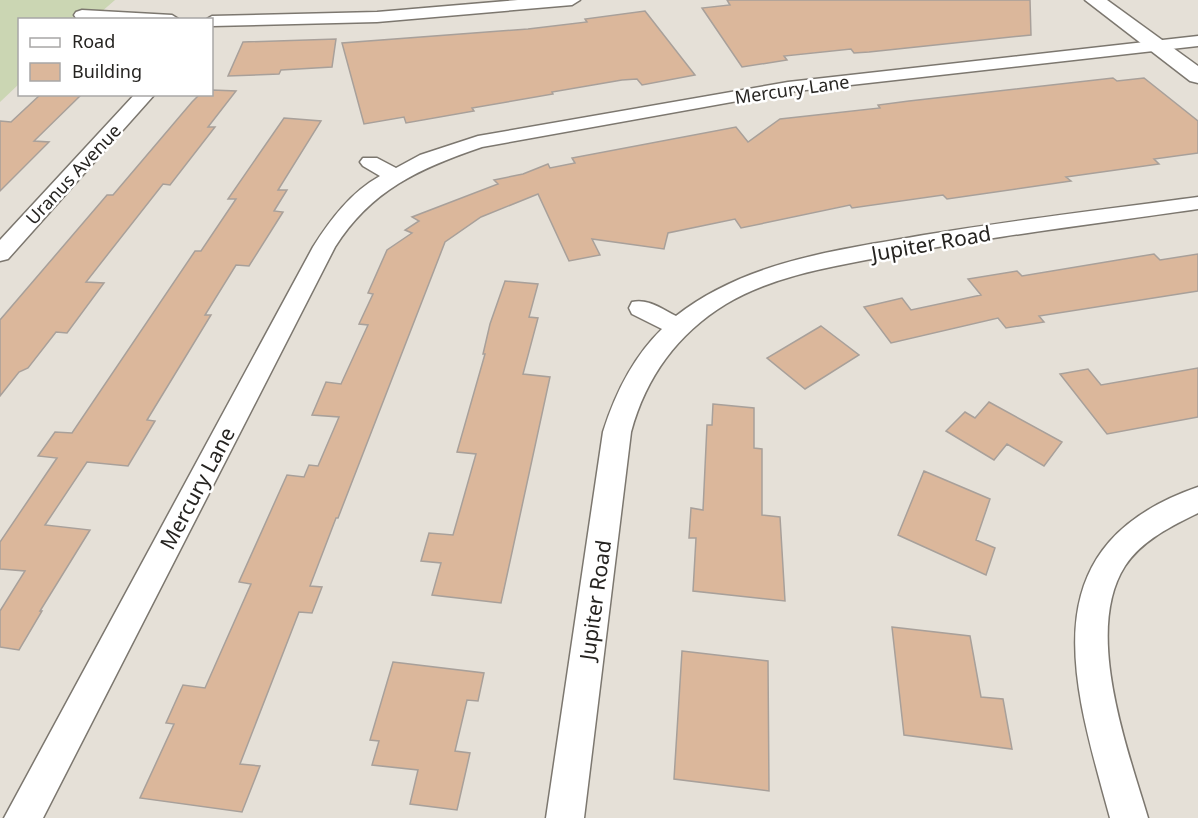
<svg xmlns="http://www.w3.org/2000/svg" width="1198" height="818" viewBox="0 0 1198 818" font-family="'Noto Sans',sans-serif">
	<rect width="100%" height="100%" fill="#e5e0d7"/>
	<path fill="#cbd6b3" d="M 0,0 L 115,0 L 93,19 L 20,20 L 19,84 L 0,102 Z"/>
	<path fill="#dbb79b" stroke="#a8a09a" stroke-width="1.5" d="M 727,0 L 1030,0 L 1031,35 L 869,52 L 854,53 L 851,49 L 784,56 L 787,60 L 742,67 L 702,8 L 730,5 Z
		M 645,11 L 695,75 L 642,85 L 637,79 L 622,80 L 552,92 L 553,94 L 472,108 L 474,111 L 406,123 L 404,117 L 364,124 L 342,43 L 528,29 L 587,22 L 585,19 Z
		M 336,39 L 332,67 L 281,70 L 279,74 L 228,76 L 243,42 Z
		M 1113,78 L 1117,81 L 1144,78 L 1198,121 L 1198,153 L 1154,159 L 1159,164 L 1066,177 L 1071,181 L 947,199 L 943,195 L 852,208 L 850,205 L 741,228 L 735,219 L 668,233 L 664,249 L 592,239 L 600,255 L 569,261 L 538,194 L 481,217 L 445,242 L 338,518 L 336,518 L 310,586 L 322,587 L 312,613 L 299,612 L 240,764 L 260,766 L 242,812 L 140,798 L 174,724 L 166,723 L 183,685 L 205,688 L 251,584 L 239,582 L 287,475 L 304,477 L 309,465 L 318,466 L 339,417 L 312,415 L 326,382 L 341,384 L 368,325 L 359,324 L 373,294 L 368,293 L 387,250 L 412,233 L 405,230 L 419,221 L 412,217 L 498,184 L 494,180 L 523,174 L 548,164 L 550,168 L 575,163 L 572,158 L 736,127 L 748,142 L 780,119 L 880,108 L 878,105 L 909,101 Z
		M 212,90 L 236,91 L 208,127 L 215,127 L 170,185 L 163,184 L 86,282 L 104,283 L 67,333 L 56,332 L 28,368 L 19,372 L 0,396 L 0,320 L 107,195 L 113,195 L 192,102 L 200,94 L 212,94 Z
		M 41,94 L 82,94 L 34,141 L 49,142 L 0,191 L 0,121 L 11,122 Z
		M 284,118 L 321,121 L 278,190 L 287,190 L 274,211 L 283,212 L 249,266 L 236,265 L 205,315 L 211,315 L 147,420 L 155,421 L 128,466 L 87,462 L 45,525 L 90,530 L 40,611 L 42,611 L 19,650 L 0,647 L 0,611 L 25,571 L 0,569 L 0,542 L 57,458 L 38,456 L 55,432 L 72,433 L 195,251 L 201,251 L 236,199 L 228,199 Z
		M 1154,254 L 1160,260 L 1198,254 L 1198,291 L 1039,316 L 1044,322 L 1006,328 L 998,318 L 891,343 L 864,307 L 902,298 L 911,310 L 981,295 L 968,279 L 1017,271 L 1022,276 Z
		M 505,281 L 538,284 L 529,317 L 538,318 L 523,374 L 550,377 L 501,603 L 432,595 L 441,563 L 421,561 L 429,533 L 453,535 L 476,454 L 457,452 L 485,354 L 483,354 L 490,324 Z
		M 821,326 L 859,355 L 805,389 L 767,358 Z
		M 1198,368 L 1198,417 L 1107,434 L 1060,374 L 1088,369 L 1101,385 Z
		M 989,402 L 1062,442 L 1044,466 L 1007,444 L 994,460 L 946,431 L 965,412 L 975,418 Z
		M 713,404 L 754,408 L 754,448 L 762,449 L 762,515 L 780,517 L 785,601 L 693,591 L 696,538 L 689,538 L 691,508 L 703,510 L 707,425 L 712,425 Z
		M 924,471 L 990,499 L 976,540 L 995,548 L 986,575 L 898,535 Z
		M 892,627 L 970,636 L 981,697 L 1003,699 L 1012,749 L 904,735 Z
		M 682,651 L 768,661 L 769,791 L 674,779 Z
		M 393,662 L 484,673 L 478,701 L 467,700 L 455,751 L 470,753 L 457,810 L 410,804 L 418,770 L 372,765 L 379,741 L 370,740 Z"/>
	<g fill="none" stroke-linecap="round" stroke-linejoin="round">
		<defs>
			<path id="minor" d="M 518,0 L 580,0 L 572,5 L 377,22 L 212,26 L 212,20 L 205,20 L 212,16 L 377,12 Z
				M 82,10 L 172,15 L 180,20 L 76,18 L 74,15 L 76,12 Z
				M 1198,36 L 1198,46 L 788,92 L 482,147 C 420,168 371,190 335,247 L 43,818 L 4,818 L 313,247 C 330,220 351,192 380,176 L 363,166 L 360,162 L 363,158 L 377,158 L 396,168 L 420,155 L 478,136 L 788,82 Z
				M 135,94 L 155,94 L 8,259 L 0,261 L 0,240 Z
				M 1198,197 L 1198,209 C 1093,224 987,237 882,257 C 830,267 773,276 726,304 C 677,334 646,377 631,432 L 584,818 L 546,818 L 603,432 C 615,394 633,357 662,329 L 632,314 L 629,308 L 632,302 C 648,298 662,309 676,316 C 746,261 838,250 924,235 C 1015,220 1107,209 1198,197 Z
				M 1198,487 L 1198,513 C 1172,526 1142,540 1125,566 C 1083,631 1128,750 1148,818 L 1110,818 C 1073,683 1027,546 1198,487 Z"/>
			<path id="tertiary" d="M 1085,0 L 1107,0 L 1198,66 L 1198,83 L 1190,81 Z"/>
		</defs>
		<use href="#minor" stroke="#7c776f" stroke-width="3"/>
		<use href="#tertiary" stroke="#7c776f" stroke-width="3"/>
		<use href="#minor" fill="#fff" fill-rule="evenodd"/>
		<use href="#tertiary" fill="#fff" fill-rule="evenodd"/>
	</g>
	<g text-anchor="middle" dominant-baseline="central" stroke-width="5" stroke-linejoin="round" paint-order="stroke">
		<g font-size="18" fill="#262421" stroke="#fff">
			<text transform="translate(792 89) rotate(-8)">Mercury Lane</text>
			<text transform="translate(73 174) rotate(-47)">Uranus Avenue</text>
		</g>
		<g font-size="21" fill="#262421" stroke="#fff">
			<text transform="translate(931 243) rotate(-10)">Jupiter Road</text>
			<text transform="translate(197 488) rotate(-62)">Mercury Lane</text>
			<text transform="translate(595 600) rotate(-82)">Jupiter Road</text>
		</g>
	</g>
	<rect x="18" y="18" width="195" height="78" fill="#ffffff" stroke="#a8a7a6" stroke-width="1.5"/>
	<rect x="30" y="38" width="30" height="9" fill="#ffffff" stroke="#a8a7a6" stroke-width="1.5"/>
	<text x="72" y="48" font-size="18" fill="#262421">Road</text>
	<rect x="30" y="63" width="30" height="18" fill="#dbb79b" stroke="#a8a7a6" stroke-width="1.5"/>
	<text x="72" y="78" font-size="18" fill="#262421">Building</text>
</svg>
